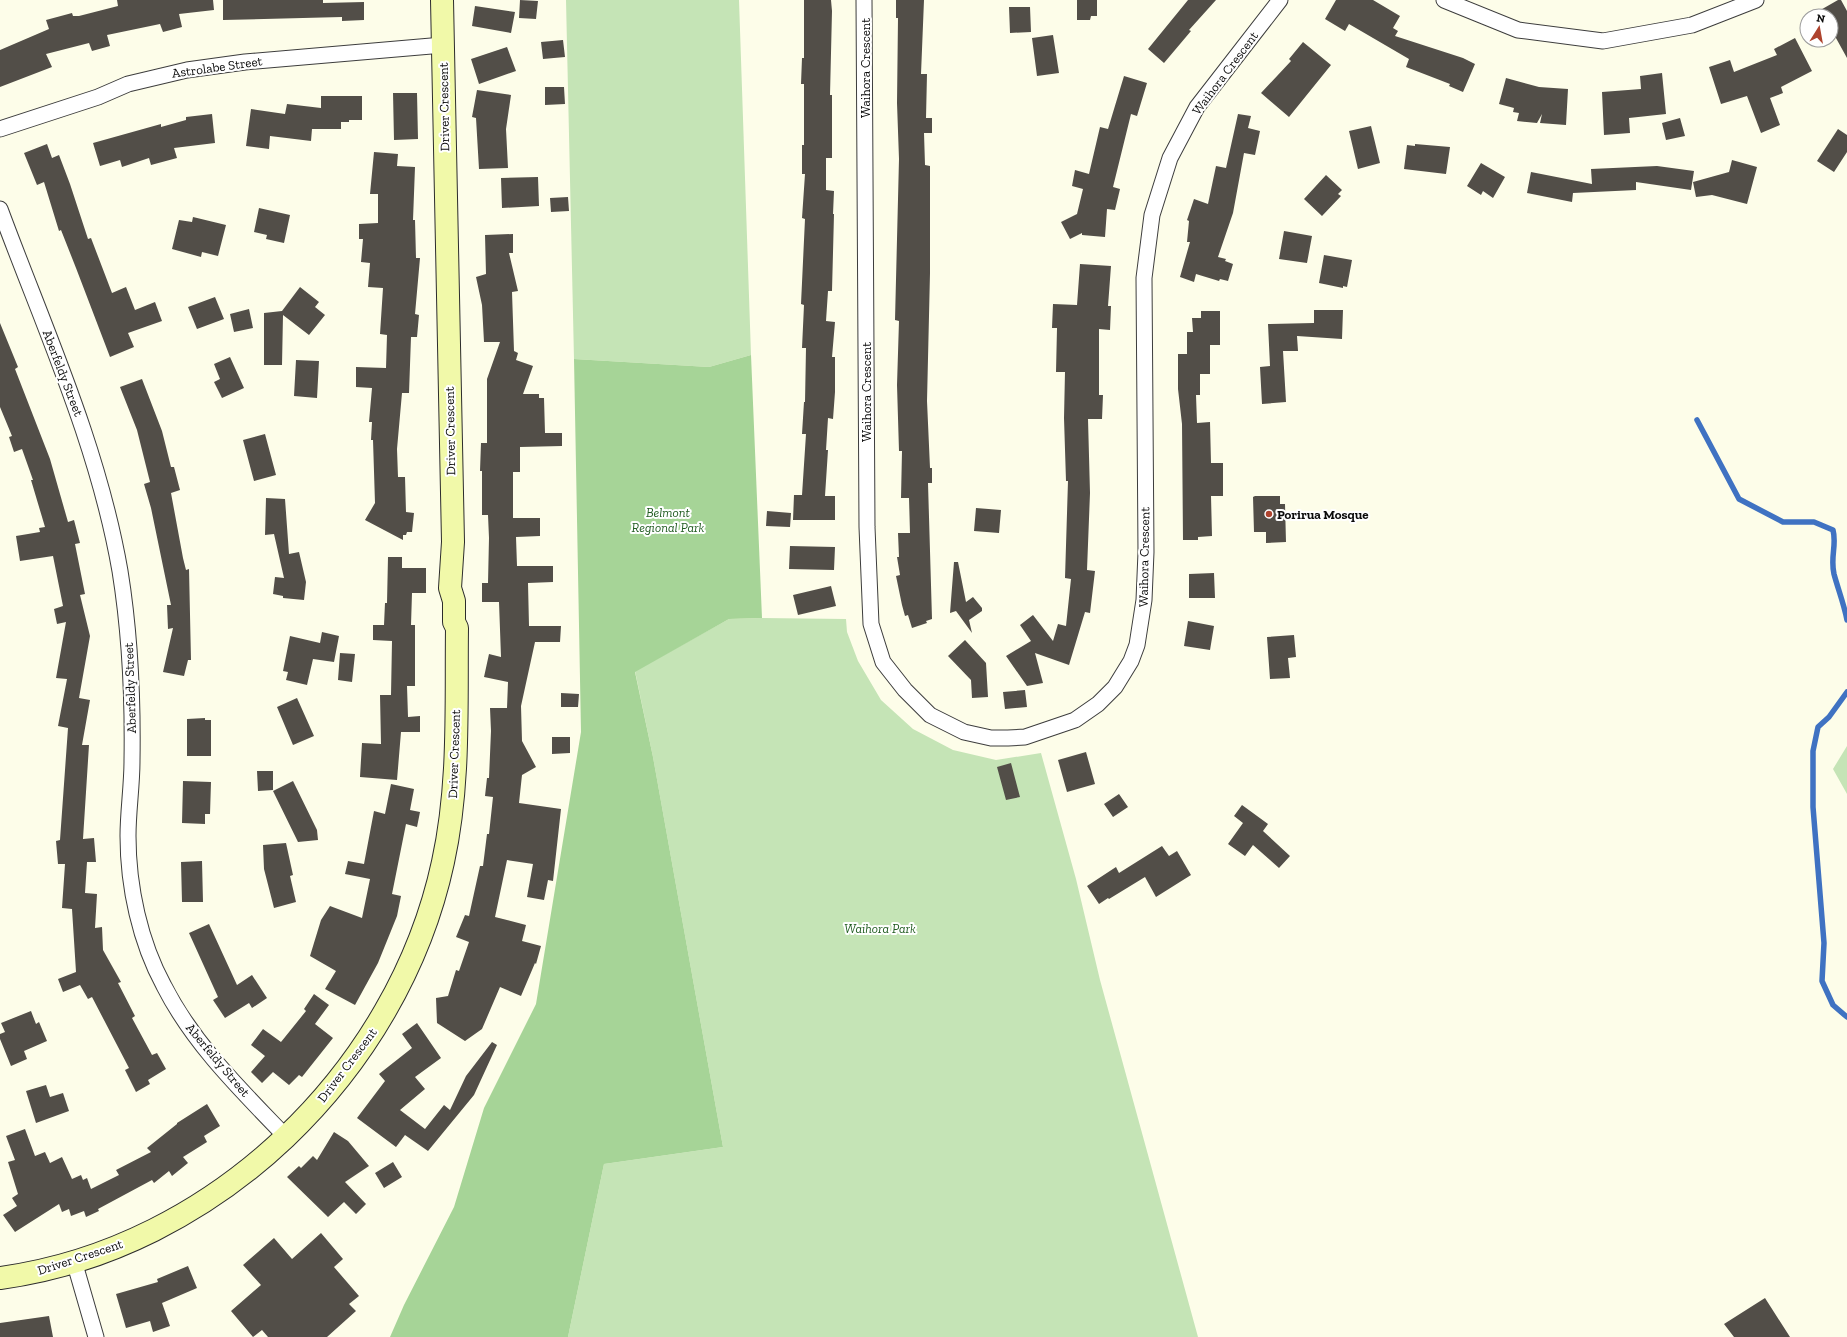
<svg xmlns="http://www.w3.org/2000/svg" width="1847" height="1337" viewBox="0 0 1847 1337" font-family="'Zilla Slab',serif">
	<rect width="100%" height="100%" fill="#fdfde9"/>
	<path fill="#c5e4b6" d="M 566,0 L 739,0 L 751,355 L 709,367 L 574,359 Z
		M 762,618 L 846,619 L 847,632 L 858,661 L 881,700 L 913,729 L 953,750 L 996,760 L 1041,753 L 1076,879 L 1100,980 L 1198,1337 L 568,1337 L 604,1164 L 723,1147 L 653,757 L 635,671 L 729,619 Z
		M 1847,746 L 1847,794 L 1833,769 Z"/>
	<path fill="#a6d497" d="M 751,355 L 762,618 L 729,619 L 635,672 L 653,757 L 723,1147 L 604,1164 L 568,1337 L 390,1337 L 404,1305 L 454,1207 L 484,1108 L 536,1004 L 581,732 L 574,359 L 709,367 Z"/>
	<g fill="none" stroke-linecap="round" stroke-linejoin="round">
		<path stroke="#3f72c2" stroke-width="5.5" d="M 1697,420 L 1739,499 L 1783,522 L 1814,522 L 1833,530 C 1837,545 1830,557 1834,574 C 1838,589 1844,604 1847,620
			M 1847,692 L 1829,717 L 1818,727 L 1813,751 L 1813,807 L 1824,943 L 1822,981 L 1833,1005 L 1847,1017"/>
	</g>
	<path fill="#524e48" d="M 117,0 L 213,0 L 214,10 L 179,14 L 182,27 L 163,32 L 160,24 L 107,35 L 110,46 L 92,51 L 89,43 L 46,54 L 52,67 L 0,87 L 0,50 L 49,29 L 46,20 L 72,13 L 73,16 L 79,16 L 118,6 Z
		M 223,0 L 323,0 L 323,3 L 364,2 L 364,20 L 342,21 L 342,17 L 223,20 Z
		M 520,0 L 538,1 L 536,19 L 519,18 Z
		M 804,0 L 831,0 L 832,11 L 830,95 L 832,95 L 832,158 L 826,158 L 826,190 L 834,191 L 833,214 L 834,214 L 832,291 L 828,291 L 826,321 L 835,322 L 832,357 L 835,357 L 835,392 L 833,419 L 828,418 L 826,450 L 828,450 L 825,496 L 835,496 L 835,520 L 793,520 L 794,495 L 802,495 L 806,434 L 802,434 L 804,402 L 805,402 L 806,348 L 802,348 L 804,305 L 801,304 L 805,219 L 802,218 L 805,174 L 802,174 L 802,145 L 804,145 L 804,84 L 801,84 L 802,58 L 804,58 Z
		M 896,0 L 924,0 L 921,74 L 927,74 L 926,118 L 932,118 L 932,133 L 924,133 L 925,165 L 930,166 L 930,273 L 927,401 L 930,468 L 932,468 L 932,483 L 928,483 L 932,619 L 926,621 L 927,623 L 912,628 L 908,615 L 905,616 L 902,605 L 896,576 L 900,575 L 897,557 L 899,557 L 898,533 L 910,533 L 909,498 L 901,498 L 902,451 L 899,451 L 897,385 L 899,321 L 895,320 L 899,159 L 897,103 L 898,18 L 896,18 Z
		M 1077,0 L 1097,0 L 1097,16 L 1091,16 L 1090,20 L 1077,20 Z
		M 1188,0 L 1216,0 L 1189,30 L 1191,31 L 1164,63 L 1148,49 Z
		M 1336,0 L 1373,0 L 1400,16 L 1393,28 L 1398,31 L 1395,36 L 1463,58 L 1475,64 L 1463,92 L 1449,86 L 1450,84 L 1406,67 L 1409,59 L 1349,24 L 1345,31 L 1325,19 Z
		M 1838,0 L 1841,0 L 1847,11 L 1847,58 L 1831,29 L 1831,16 L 1810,16 Z
		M 475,6 L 515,12 L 511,33 L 472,26 Z
		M 1009,7 L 1030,7 L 1031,32 L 1010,33 Z
		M 1053,35 L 1059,73 L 1037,76 L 1032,38 Z
		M 1795,38 L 1812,71 L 1781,87 L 1783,93 L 1770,98 L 1780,125 L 1761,133 L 1747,96 L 1721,104 L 1709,67 L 1730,60 L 1734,72 L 1777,55 L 1774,49 Z
		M 563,40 L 565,57 L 543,59 L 541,42 Z
		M 1303,42 L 1331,65 L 1289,117 L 1261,93 L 1291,61 L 1289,59 Z
		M 507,47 L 516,71 L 479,84 L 471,59 Z
		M 1662,73 L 1666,114 L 1629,118 L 1630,133 L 1604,135 L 1602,92 L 1641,89 L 1640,76 Z
		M 1124,76 L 1147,83 L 1137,116 L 1131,114 L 1113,187 L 1120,189 L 1115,210 L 1107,209 L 1105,237 L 1082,235 L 1082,233 L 1070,239 L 1061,222 L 1077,214 L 1083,189 L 1072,186 L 1075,170 L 1089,174 L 1100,127 L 1108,129 Z
		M 1506,78 L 1539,87 L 1568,89 L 1566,125 L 1540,123 L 1542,114 L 1537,123 L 1517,121 L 1519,113 L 1513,112 L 1514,108 L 1499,104 Z
		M 545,87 L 564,87 L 565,104 L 545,105 Z
		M 477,90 L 511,95 L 506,129 L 508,168 L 479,169 L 476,118 L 472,117 Z
		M 393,93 L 417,93 L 418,139 L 394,140 Z
		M 321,96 L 362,96 L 362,120 L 349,120 L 349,122 L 341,122 L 341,129 L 312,129 L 311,141 L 270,136 L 269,149 L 246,146 L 251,109 L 285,114 L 287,104 L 321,108 Z
		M 212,114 L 215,143 L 174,148 L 177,158 L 151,165 L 149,158 L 122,167 L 120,160 L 100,166 L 93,143 L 161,124 L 161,127 L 186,120 L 186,117 Z
		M 1238,114 L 1251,116 L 1248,128 L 1260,131 L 1255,155 L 1244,153 L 1233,213 L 1218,257 L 1226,259 L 1225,261 L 1233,264 L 1228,281 L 1220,279 L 1219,281 L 1196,274 L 1194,282 L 1180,277 L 1190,242 L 1187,242 L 1189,221 L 1187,220 L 1194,199 L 1208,204 L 1216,166 L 1226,168 Z
		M 1680,118 L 1685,136 L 1666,140 L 1662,123 Z
		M 1371,126 L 1380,163 L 1358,169 L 1349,131 Z
		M 1838,129 L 1847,135 L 1847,152 L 1834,172 L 1817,161 Z
		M 47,144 L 52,158 L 59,155 L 70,184 L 88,239 L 91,238 L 112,293 L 126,287 L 135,310 L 155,302 L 162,321 L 128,333 L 134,347 L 110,357 L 76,268 L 61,230 L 59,231 L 44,182 L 37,185 L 24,153 Z
		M 1415,144 L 1450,147 L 1446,174 L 1404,169 L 1407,145 L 1415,146 Z
		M 374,152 L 398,154 L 397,166 L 415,167 L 413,220 L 415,220 L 416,258 L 420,258 L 415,314 L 419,315 L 417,337 L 411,337 L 409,393 L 402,393 L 397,449 L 398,477 L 405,477 L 406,512 L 414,513 L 412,532 L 407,532 L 406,535 L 403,535 L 403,540 L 365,520 L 375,503 L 373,440 L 371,440 L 372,422 L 369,422 L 372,388 L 356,387 L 356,367 L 386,368 L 387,335 L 380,334 L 383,288 L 368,287 L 370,263 L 361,262 L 363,239 L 359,239 L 359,224 L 378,223 L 378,194 L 370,194 Z
		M 1732,160 L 1757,167 L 1747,204 L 1712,195 L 1696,197 L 1693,182 L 1729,172 Z
		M 1481,163 L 1505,177 L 1493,198 L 1483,191 L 1481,195 L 1467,186 Z
		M 1657,166 L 1694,171 L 1691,190 L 1636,182 L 1636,190 L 1573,193 L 1572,202 L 1527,193 L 1531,172 L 1592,184 L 1591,169 Z
		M 1326,175 L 1342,190 L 1338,194 L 1341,196 L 1322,216 L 1304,199 Z
		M 538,177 L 539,206 L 502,208 L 501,178 Z
		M 568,197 L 569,211 L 551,212 L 550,198 Z
		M 259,208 L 290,215 L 284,243 L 266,239 L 267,235 L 254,232 Z
		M 193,217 L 226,225 L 218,256 L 202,252 L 201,257 L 172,249 L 179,220 L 192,222 Z
		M 1284,231 L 1312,236 L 1307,263 L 1279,259 Z
		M 513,234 L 513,253 L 509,253 L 518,291 L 512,292 L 514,351 L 518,353 L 516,360 L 533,366 L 523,394 L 539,394 L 539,398 L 544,398 L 545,433 L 562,433 L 562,446 L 520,447 L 520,472 L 513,472 L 513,518 L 540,518 L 540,536 L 516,537 L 517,566 L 553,566 L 553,582 L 528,583 L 529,626 L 561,626 L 560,642 L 535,642 L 521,706 L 522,741 L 536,767 L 522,775 L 519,803 L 561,809 L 553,881 L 548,880 L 544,900 L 527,897 L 533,864 L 507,860 L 495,917 L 526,925 L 522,941 L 541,946 L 536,964 L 535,963 L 521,996 L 500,987 L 482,1029 L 465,1041 L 437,1023 L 436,998 L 448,996 L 456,970 L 459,971 L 469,942 L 456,937 L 465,915 L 469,916 L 480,866 L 483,866 L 487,834 L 489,834 L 493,797 L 485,796 L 487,778 L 489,778 L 491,731 L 490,708 L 507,708 L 508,682 L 484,677 L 489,654 L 501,657 L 499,602 L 482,602 L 482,583 L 488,583 L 489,538 L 488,515 L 482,515 L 482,471 L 480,471 L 481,443 L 487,443 L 487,379 L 500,342 L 484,342 L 482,305 L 476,277 L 486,274 L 485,235 Z
		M 1324,255 L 1352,260 L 1347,287 L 1343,286 L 1343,288 L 1319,283 Z
		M 1080,264 L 1111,266 L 1108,306 L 1111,306 L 1110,330 L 1099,329 L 1099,395 L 1103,395 L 1102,419 L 1088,419 L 1090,493 L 1087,570 L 1095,571 L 1090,613 L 1085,612 L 1069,665 L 1035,653 L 1043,683 L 1027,686 L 1006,656 L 1031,641 L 1020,625 L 1033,615 L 1053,641 L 1058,624 L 1066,626 L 1071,579 L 1065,578 L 1068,481 L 1066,481 L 1064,418 L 1065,372 L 1056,372 L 1057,328 L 1052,328 L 1053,304 L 1077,305 Z
		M 300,287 L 319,302 L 315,307 L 325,315 L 309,335 L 283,315 L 282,365 L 264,365 L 264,313 L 282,311 Z
		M 215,297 L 224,319 L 197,329 L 188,307 Z
		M 249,309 L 253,328 L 234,332 L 230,314 Z
		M 1314,310 L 1343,310 L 1342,339 L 1297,336 L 1298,351 L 1283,351 L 1286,402 L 1262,404 L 1260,367 L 1270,366 L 1268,324 L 1314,323 Z
		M 1201,311 L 1220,311 L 1220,345 L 1210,345 L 1210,374 L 1200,374 L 1200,395 L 1196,395 L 1197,423 L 1210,422 L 1211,463 L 1223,463 L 1223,496 L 1211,496 L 1212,536 L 1198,537 L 1198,540 L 1183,540 L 1182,424 L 1178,389 L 1178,354 L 1187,354 L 1187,332 L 1193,332 L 1192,318 L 1201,318 Z
		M 0,323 L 18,367 L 15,369 L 50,459 L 68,522 L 74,520 L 80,543 L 75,544 L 85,594 L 80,595 L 90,636 L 79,698 L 90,700 L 82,745 L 89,745 L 83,839 L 94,838 L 96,862 L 87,862 L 85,893 L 97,894 L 95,928 L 102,927 L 103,950 L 121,982 L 118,983 L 135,1016 L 132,1018 L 152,1055 L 157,1053 L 166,1069 L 148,1080 L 150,1084 L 136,1092 L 125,1070 L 129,1068 L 92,997 L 88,999 L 80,985 L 63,992 L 58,979 L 76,972 L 72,909 L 62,908 L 65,864 L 58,864 L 56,841 L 60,840 L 68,728 L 58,726 L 67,679 L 56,678 L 66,622 L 57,624 L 54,609 L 63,606 L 53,556 L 20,561 L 16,536 L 40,532 L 39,528 L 45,527 L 31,480 L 33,480 L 22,449 L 14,452 L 9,437 L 12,436 L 0,407 Z
		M 230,357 L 244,388 L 222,398 L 214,382 L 220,379 L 214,364 Z
		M 296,360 L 319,361 L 317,398 L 294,396 Z
		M 142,379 L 162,431 L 171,467 L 174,467 L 180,490 L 171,493 L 183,558 L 186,570 L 189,569 L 191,660 L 188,660 L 184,676 L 163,672 L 173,628 L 168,629 L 167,605 L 171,605 L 151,508 L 144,484 L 150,482 L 137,430 L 120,387 Z
		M 265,434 L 276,475 L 254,481 L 243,440 Z
		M 1255,496 L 1280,496 L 1280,504 L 1285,504 L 1286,542 L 1266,543 L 1266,532 L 1254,532 L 1253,497 Z
		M 266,498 L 285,499 L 289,554 L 299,552 L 306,582 L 304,600 L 283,598 L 283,596 L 273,594 L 275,577 L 284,578 L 274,534 L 265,535 Z
		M 976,508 L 1001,510 L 999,533 L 974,531 Z
		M 767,511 L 791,513 L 790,527 L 766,526 Z
		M 790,546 L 835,547 L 834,570 L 789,569 Z
		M 388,557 L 402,557 L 402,568 L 426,568 L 426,593 L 412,593 L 411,625 L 415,625 L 415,686 L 407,686 L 408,717 L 420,716 L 420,732 L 401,732 L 397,780 L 360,777 L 362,743 L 381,744 L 380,695 L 391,695 L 392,641 L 373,640 L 373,625 L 384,625 L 385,603 L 387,603 Z
		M 954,562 L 958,562 L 966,602 L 973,597 L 982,608 L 982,611 L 969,620 L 972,633 L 956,611 L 950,613 Z
		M 1214,573 L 1215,598 L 1189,598 L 1189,574 Z
		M 831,586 L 836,606 L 798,615 L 793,595 Z
		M 1188,621 L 1214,626 L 1210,650 L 1184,646 Z
		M 322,632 L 339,636 L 334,662 L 313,659 L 307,685 L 286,680 L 288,672 L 283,671 L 290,636 L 320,643 Z
		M 1294,635 L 1296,657 L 1288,658 L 1290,678 L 1270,679 L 1267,637 Z
		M 965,640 L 986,663 L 988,697 L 972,698 L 971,680 L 948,656 Z
		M 340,653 L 355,654 L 352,682 L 338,680 Z
		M 1025,690 L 1027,707 L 1005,709 L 1003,692 Z
		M 561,693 L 579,694 L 578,707 L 561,707 Z
		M 297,698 L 314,736 L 293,745 L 277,707 Z
		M 205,718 L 205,720 L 211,720 L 211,756 L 187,756 L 187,719 Z
		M 552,737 L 570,737 L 570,753 L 552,754 Z
		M 1086,752 L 1095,784 L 1067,792 L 1058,760 Z
		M 1011,763 L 1020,797 L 1006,800 L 997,767 Z
		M 257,771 L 273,771 L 273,790 L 258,791 Z
		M 183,781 L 211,782 L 210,814 L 205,814 L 205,824 L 182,823 Z
		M 293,781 L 317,830 L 318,840 L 298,842 L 273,791 Z
		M 391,784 L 414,789 L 410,810 L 420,812 L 417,827 L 406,824 L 392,894 L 401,896 L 397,916 L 378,963 L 355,1005 L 325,989 L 336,971 L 310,956 L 321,920 L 330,906 L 362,918 L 370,879 L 345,874 L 348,861 L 364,864 L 374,811 L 385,814 Z
		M 1119,794 L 1128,807 L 1113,817 L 1104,804 Z
		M 1242,805 L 1268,824 L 1263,831 L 1290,856 L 1279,868 L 1253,845 L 1245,856 L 1228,844 L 1243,823 L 1234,816 Z
		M 286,843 L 293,875 L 290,876 L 296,902 L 274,908 L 264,869 L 263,845 Z
		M 1162,846 L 1169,856 L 1177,851 L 1191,875 L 1156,897 L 1145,877 L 1109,899 L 1108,898 L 1099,904 L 1087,886 L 1116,867 L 1119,873 Z
		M 202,861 L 203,902 L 182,902 L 181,862 Z
		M 209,924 L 237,985 L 252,975 L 267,998 L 252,1008 L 249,1003 L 225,1018 L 213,1000 L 218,997 L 189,933 Z
		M 314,994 L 329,1005 L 315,1024 L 333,1038 L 302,1077 L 299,1075 L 289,1085 L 273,1072 L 262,1083 L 251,1072 L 265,1056 L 251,1045 L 263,1029 L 281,1042 L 306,1011 L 304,1009 Z
		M 31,1011 L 36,1024 L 39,1022 L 47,1041 L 24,1051 L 27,1059 L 11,1066 L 0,1039 L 0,1034 L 5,1032 L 1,1023 Z
		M 417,1023 L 441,1058 L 415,1077 L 425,1089 L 400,1110 L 425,1129 L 444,1105 L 450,1110 L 466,1076 L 492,1042 L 497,1045 L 474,1095 L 428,1151 L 405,1135 L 396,1147 L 357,1118 L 385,1081 L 379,1074 L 412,1048 L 402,1034 Z
		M 46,1085 L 50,1097 L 63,1093 L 69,1111 L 36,1123 L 26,1091 Z
		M 207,1104 L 220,1126 L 204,1136 L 207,1142 L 183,1157 L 188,1163 L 172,1176 L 169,1171 L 154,1183 L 152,1180 L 98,1209 L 99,1211 L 86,1217 L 84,1211 L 71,1216 L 69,1209 L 62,1212 L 59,1204 L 15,1232 L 3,1215 L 17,1206 L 12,1198 L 18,1194 L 8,1162 L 15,1160 L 6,1136 L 25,1129 L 35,1156 L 45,1152 L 50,1163 L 62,1157 L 72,1179 L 81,1175 L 83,1180 L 87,1178 L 91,1189 L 119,1175 L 116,1170 L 151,1152 L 147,1148 L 177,1124 L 177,1123 Z
		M 334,1132 L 348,1141 L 369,1166 L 345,1182 L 366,1204 L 356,1214 L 344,1202 L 328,1217 L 287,1177 L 299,1166 L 301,1168 L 313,1156 L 317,1160 Z
		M 393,1162 L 402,1177 L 384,1188 L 375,1173 Z
		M 321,1233 L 343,1259 L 334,1267 L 359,1296 L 349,1304 L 356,1311 L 327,1337 L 268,1337 L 262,1330 L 253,1337 L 231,1311 L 261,1285 L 243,1265 L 274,1238 L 292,1259 Z
		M 188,1266 L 197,1288 L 162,1303 L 170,1326 L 153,1332 L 150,1321 L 126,1328 L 116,1294 L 158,1282 L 157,1279 Z
		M 1765,1298 L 1790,1337 L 1734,1337 L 1724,1324 Z
		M 49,1316 L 53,1337 L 0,1337 L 0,1323 Z"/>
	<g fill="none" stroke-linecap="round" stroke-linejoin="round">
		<defs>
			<path id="street" d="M 864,0 L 867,527 L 871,624 L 883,662 L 905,690 L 930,715 L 964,732 L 991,738 L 1008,738 L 1025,737 L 1075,720 L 1098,704 L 1115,687 L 1131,661 L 1137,645 L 1144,600 L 1146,552 L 1144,278 L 1152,215 L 1170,158 L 1197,107 L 1280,0
				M 1444,0 L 1518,30 L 1603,41 L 1692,25 L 1756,0
				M 0,129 L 98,97 L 128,84 L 187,70 L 245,62 L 443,45
				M 0,209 C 44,328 98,444 120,571 C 130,633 133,697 132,761 C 132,786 128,811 128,836 C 128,887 140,942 164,986 C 194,1045 242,1091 287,1138
				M 74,1261 L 96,1337"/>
			<path id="secondary" d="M 0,1278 C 215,1249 398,1071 443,862 C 460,785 456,706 457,628 L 454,622 L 454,601 L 450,588 L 453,542 L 442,0"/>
		</defs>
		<use href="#street" stroke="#3d3d3d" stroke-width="17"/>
		<use href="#secondary" stroke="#2c2c2c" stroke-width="24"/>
		<use href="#street" stroke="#fff" stroke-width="15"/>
		<use href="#secondary" stroke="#f1f9a9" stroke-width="22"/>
	</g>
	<circle fill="#ae432e" stroke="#fff" stroke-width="1.5" cx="1269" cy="514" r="4"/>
	<g text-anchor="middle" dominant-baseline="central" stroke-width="4" stroke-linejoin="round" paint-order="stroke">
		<g font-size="13" fill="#0a0a0a" stroke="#fff">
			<text transform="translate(217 67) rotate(-8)">Astrolabe Street</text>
			<text transform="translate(865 68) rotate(-90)">Waihora Crescent</text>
			<text transform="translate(1225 73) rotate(-53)">Waihora Crescent</text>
			<text transform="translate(444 107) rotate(-91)">Driver Crescent</text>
			<text transform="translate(63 373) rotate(69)">Aberfeldy Street</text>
			<text transform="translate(866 392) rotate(-90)">Waihora Crescent</text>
			<text transform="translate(450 431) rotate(-91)">Driver Crescent</text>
			<text transform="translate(1144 557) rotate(-89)">Waihora Crescent</text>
			<text transform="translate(130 688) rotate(-92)">Aberfeldy Street</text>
			<text transform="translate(454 754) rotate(-88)">Driver Crescent</text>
			<text transform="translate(218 1060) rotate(50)">Aberfeldy Street</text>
			<text transform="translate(347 1065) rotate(-53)">Driver Crescent</text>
			<text transform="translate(80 1257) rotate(-18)">Driver Crescent</text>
		</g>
		<g font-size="13" font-style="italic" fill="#215c21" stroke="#fff">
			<text x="668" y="512">Belmont<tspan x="668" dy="15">Regional Park</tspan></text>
			<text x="880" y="928">Waihora Park</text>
		</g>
		<g font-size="13" font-weight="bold" fill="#0a0a0a" stroke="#fff" text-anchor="start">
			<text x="1277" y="514">Porirua Mosque</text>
		</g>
	</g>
	<g transform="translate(1819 28) rotate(11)"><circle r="19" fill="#ffffff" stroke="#9d9d9d"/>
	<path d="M0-3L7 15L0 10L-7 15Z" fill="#ae432e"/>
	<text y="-6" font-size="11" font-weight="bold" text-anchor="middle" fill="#0a0a0a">N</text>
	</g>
</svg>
